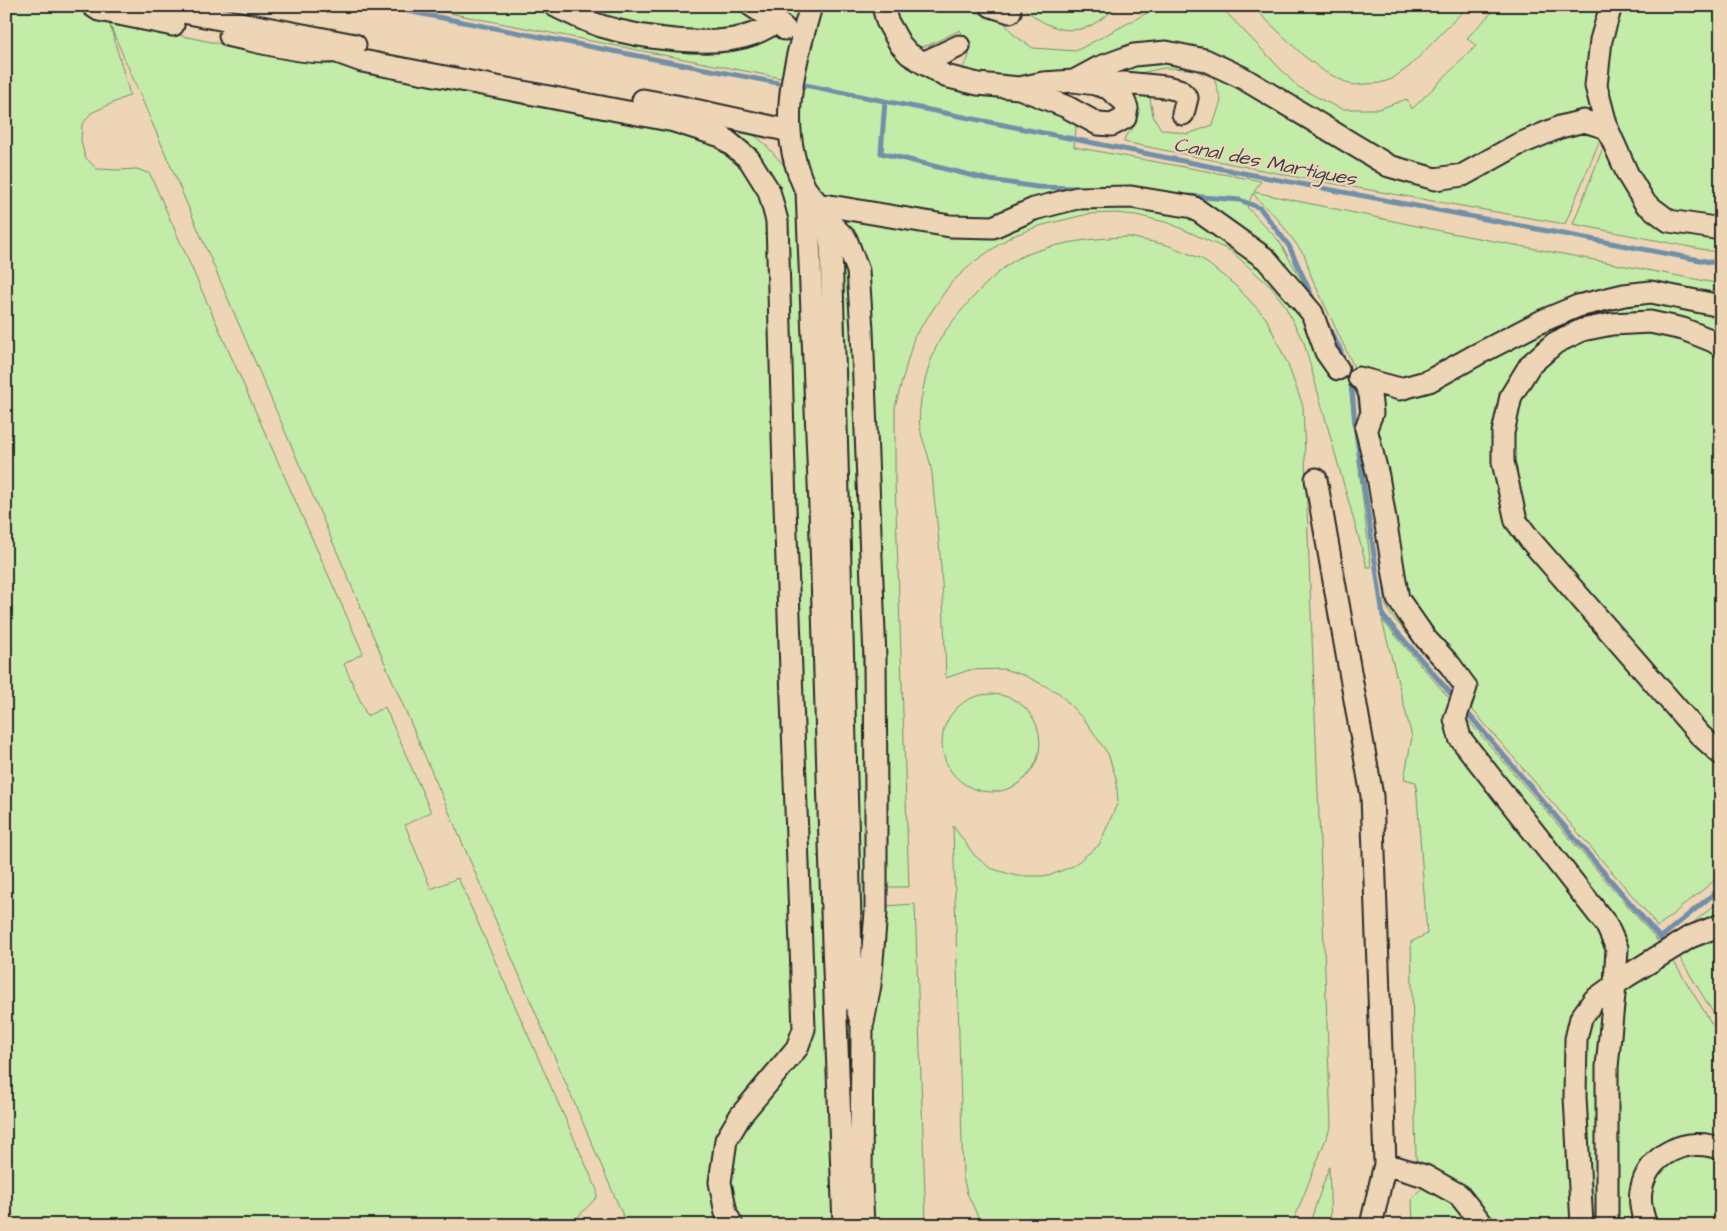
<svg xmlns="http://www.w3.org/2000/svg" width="1727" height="1231" viewBox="0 0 1727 1231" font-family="'Architects Daughter',sans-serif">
	<rect width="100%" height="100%" fill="#edd5b5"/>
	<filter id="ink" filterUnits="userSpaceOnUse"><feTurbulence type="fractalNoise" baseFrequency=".02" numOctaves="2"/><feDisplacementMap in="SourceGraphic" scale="10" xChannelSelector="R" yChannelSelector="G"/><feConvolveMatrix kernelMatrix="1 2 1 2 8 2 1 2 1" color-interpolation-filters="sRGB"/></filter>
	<g filter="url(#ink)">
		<path fill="#c2eca8" stroke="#768c6a" d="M 6,6 L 75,6 L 89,15 L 108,20 L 272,55 L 343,62 L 746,129 L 764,143 L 789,171 L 848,264 L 855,297 L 867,838 L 864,963 L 851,1088 L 848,1174 L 852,1225 L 627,1225 L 110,25 L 130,95 L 91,113 L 82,125 L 81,141 L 85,157 L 97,169 L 118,170 L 137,169 L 150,174 L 363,653 L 344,664 L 367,716 L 385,707 L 431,812 L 405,825 L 431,889 L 458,878 L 597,1190 L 597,1197 L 570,1225 L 6,1225 Z
			M 413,6 L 801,6 L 792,46 L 781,78 Z
			M 826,6 L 857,6 L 864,8 L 874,14 L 891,41 L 1021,98 L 1075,117 L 1076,128 L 1074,147 L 1261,181 L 1254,192 L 1446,232 L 1721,284 L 1721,875 L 1657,927 L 1649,915 L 1391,615 L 1386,605 L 1353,365 L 1311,276 L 1305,256 L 1277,218 L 1259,201 L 1253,193 L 1247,207 L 1279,241 L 1305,286 L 1341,360 L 1349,386 L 1371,567 L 1367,567 L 1304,343 L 1284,304 L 1271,287 L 1231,251 L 1169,223 L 1136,215 L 1116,213 L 1088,214 L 1039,226 L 1010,237 L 975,261 L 951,283 L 914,337 L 895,407 L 895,481 L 909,887 L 885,887 L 868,278 L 864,256 L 851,233 L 813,187 L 794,130 L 812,33 L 819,16 Z
			M 899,6 L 957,6 L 1003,21 L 1014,35 L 1033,48 L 1076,51 L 1160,6 L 1220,6 L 1297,86 L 1324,101 L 1342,109 L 1379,109 L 1407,99 L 1412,109 L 1476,46 L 1467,38 L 1498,6 L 1603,6 L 1602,135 L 1565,224 L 1301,178 L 1124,142 L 1125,137 L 1132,130 L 1133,111 L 1127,92 L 1149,92 L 1153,116 L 1161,129 L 1188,134 L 1213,125 L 1221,101 L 1214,78 L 1192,69 L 1164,68 L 1112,79 L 1021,81 L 959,73 L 968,59 L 971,47 L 960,30 L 929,45 L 916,48 C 903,35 893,26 899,6 Z
			M 1022,6 L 1120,6 C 1110,12 1100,21 1090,26 C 1065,37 1039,23 1022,6 Z
			M 1252,6 L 1468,6 L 1410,66 L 1392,79 L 1380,83 L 1352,85 L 1325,72 L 1304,56 Z
			M 1614,6 L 1721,6 L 1721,224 L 1674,215 L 1643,193 L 1604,106 Z
			M 1606,140 L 1631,191 L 1721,235 L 1721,253 L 1573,224 Z
			M 1129,237 L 1167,245 L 1202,259 L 1236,286 L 1266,318 L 1288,365 L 1303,406 L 1331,1126 L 1292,1225 L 982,1225 L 967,1193 L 963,1177 L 953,826 L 975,856 L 990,868 L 1016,876 L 1049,876 L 1073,866 L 1099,845 L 1118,802 L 1116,778 L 1108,754 L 1087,723 L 1059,693 L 1026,676 L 1004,669 L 969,670 L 946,678 C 944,617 942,557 934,497 C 933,486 933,474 930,463 C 925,441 917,433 920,408 C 922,388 931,353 942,336 C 958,312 999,265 1025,255 C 1059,242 1093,238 1129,237 Z
			M 1382,620 L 1663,947 L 1577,1017 L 1575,1225 L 1489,1225 L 1425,1169 L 1416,1158 L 1411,942 L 1427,934 L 1416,782 L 1404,779 L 1412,737 Z
			M942 743a49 49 0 1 1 98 0a49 49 0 1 1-98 0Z
			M 1721,900 L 1721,1026 L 1677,953 L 1672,940 Z
			M 915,904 L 926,1225 L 870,1225 L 872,1029 L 883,906 Z
			M 1671,957 L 1721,1039 L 1721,1225 L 1586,1225 L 1584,1177 L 1586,1017 Z
			M 1329,1167 L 1331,1225 L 1309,1225 Z
			M 1422,1188 C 1443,1186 1461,1210 1473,1225 L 1413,1225 L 1412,1198 Z"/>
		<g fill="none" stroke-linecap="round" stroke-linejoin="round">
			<path stroke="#708fa8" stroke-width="5" d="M 381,6 L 778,83
				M 805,85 L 1248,174 L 1721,264
				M 885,101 L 881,153 L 990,180 L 1037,187 L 1079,188
				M 1190,196 L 1240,200 L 1260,208 L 1289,246 L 1316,305
				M 1326,323 L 1340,349 L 1352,388 L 1355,425 L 1383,616 L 1452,695
				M 1470,716 L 1660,938 L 1721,888"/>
			<defs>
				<path id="minor" d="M 93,6 L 99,10 L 173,25
					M 152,6 L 355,45
					M 555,6 C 570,13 585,21 601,26 C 641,38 714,49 753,34 C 761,31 769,26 777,22
					M 752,6 L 777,22 L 785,29
					M 811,6 C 794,67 776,125 804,186 C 807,192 813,198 818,204 C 829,218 829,229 831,247 L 852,991 L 862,1025 L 861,1183 L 863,1225
					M 883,6 L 887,21 L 900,44 L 909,54 L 945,76 L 978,84 L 1019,88 L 1043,83 L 1074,81 L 1095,84 L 1108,88 L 1124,101 L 1127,108 L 1125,118 L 1112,125 L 1098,124 L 1067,107 L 1019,88
					M 991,6 L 1010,12
					M 1611,6 L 1601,40 L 1596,86 L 1607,128 L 1628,175 L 1645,203 L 1669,221 L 1721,229
					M 230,36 C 258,41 316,58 342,50
					M 337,52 L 362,61 L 674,121 L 721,136 L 749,159 L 769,191 L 777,221 L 785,506 L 804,1029 L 797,1048 L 741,1115 L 726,1140 L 720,1182 L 726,1213 L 732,1225
					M 923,63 L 959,46
					M 1074,81 L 1098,68 L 1134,55 L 1166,52 L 1205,60 L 1241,77 L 1389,166 L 1435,179 L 1463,175 L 1517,145 L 1560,127 L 1584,121 L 1607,128
					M 1098,85 L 1124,83 L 1166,87 L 1179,90 L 1187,98 L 1183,114
					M 643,100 L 676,106 L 790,131
					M 807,191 L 820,507 L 833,944 L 844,1225
					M 818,204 L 950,226 L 993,227 L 1034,209 L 1077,198 L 1131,197 L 1193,207 L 1266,259 L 1312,313 L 1326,352 L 1338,369
					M 829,222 L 846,239 L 858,271 L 862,330 L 875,658 L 876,796 L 876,912 L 870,985 L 863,1022
					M 1721,346 L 1713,341 L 1683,329 L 1650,322 L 1612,324 L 1582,330 L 1555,343 L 1530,365 L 1511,396 L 1503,433 L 1503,462 L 1516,521 L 1531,541 L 1700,735 L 1721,754
					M 1359,378 L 1400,389 L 1429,381 L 1476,355 L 1542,321 L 1578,306 L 1624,295 L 1651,292 L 1721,306
					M 1363,379 L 1370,394 L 1372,413 L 1366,428 L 1378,476 L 1398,599 L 1426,639 L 1450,665 L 1466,687 L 1455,719 L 1460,738 L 1606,924 L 1617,948 L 1615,984 L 1607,1067 L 1607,1225
					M 1316,479 L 1372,796 L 1385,1164 L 1371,1225
					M 1385,1164 L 1425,1176 L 1459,1195 L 1483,1225
					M 1582,1225 L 1575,1097 L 1576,1039 L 1581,1018 L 1594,1000 L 1627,976 L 1690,937 L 1721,925
					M 1646,1225 C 1642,1214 1639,1203 1641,1191 C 1647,1154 1688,1135 1721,1149"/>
			</defs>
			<use href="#minor" stroke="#2b2b2b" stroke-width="25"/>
			<use href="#minor" stroke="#edd5b5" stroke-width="21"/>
		</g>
	</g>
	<g text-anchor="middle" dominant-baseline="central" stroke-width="4.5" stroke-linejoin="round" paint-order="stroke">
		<g font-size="20" font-style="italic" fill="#3c444a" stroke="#edd5b5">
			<text transform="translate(1265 162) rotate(11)">Canal des Martigues</text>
		</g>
	</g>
	<rect width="1727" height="1231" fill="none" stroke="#edd5b5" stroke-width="25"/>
	<rect x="12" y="12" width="1702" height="1206" fill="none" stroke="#2b2b2b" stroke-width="2" filter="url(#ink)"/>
</svg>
